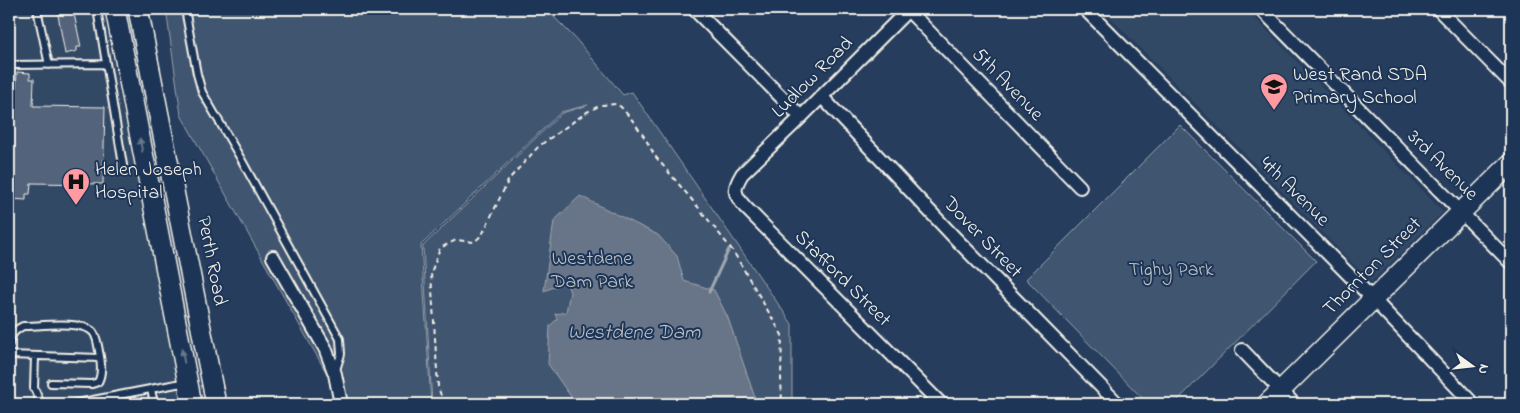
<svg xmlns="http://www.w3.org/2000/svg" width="1520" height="413" viewBox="0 0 1520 413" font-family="'Indie Flower',sans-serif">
	<rect width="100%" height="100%" fill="#263d5d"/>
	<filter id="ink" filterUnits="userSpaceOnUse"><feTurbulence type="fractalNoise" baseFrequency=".02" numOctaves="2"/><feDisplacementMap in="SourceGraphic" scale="10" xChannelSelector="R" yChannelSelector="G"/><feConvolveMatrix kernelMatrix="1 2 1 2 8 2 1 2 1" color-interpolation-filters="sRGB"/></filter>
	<g filter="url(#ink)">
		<path fill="#334966" d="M 9,9 L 102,9 L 183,404 L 9,404 Z
			M 1102,9 L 1246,9 L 1443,212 L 1371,282 Z"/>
		<path fill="#40546f" stroke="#9aa2ac" d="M 166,9 L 546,9 L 575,38 L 623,95 L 632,92 L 792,324 L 792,404 L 432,404 L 423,246 L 562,113 L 588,105 L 561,112 L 421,245 L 431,404 L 344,404 L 181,115 Z
			M 1180,125 L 1316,261 L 1174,404 L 1148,404 L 1026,279 Z"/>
		<path fill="#677588" stroke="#9fa7ae" d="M 580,196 L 658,235 L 677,256 L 684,281 L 714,290 L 728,318 L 757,404 L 576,404 L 548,364 L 550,326 L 557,319 L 555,314 L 566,312 L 570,292 L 566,282 L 544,291 L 554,221 Z"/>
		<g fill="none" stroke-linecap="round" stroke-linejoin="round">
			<path stroke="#9fa7ae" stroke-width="3" d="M 709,292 L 729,249"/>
		</g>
		<path fill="#52647b" stroke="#f4f1e8" d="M 57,9 L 73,9 L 81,47 L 77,47 L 77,51 L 65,54 Z
			M 17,72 L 30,73 L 30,79 L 34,79 L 33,106 L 105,107 L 103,184 L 31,183 L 30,194 L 26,194 L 26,200 L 11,199 L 14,140 L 9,140 L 9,122 L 11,122 L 11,125 L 14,125 Z"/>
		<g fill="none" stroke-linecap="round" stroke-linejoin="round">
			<defs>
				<path id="lane" d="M 37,9 L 49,65
					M 97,9 L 123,165
					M 185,9 L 197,74 L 202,92 L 241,159 L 340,339 L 341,354 L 335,373
					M 9,65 L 106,64
					M 9,344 C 11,334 15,330 23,326 C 40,326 82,320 93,332 C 97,337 98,345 99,351 C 101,361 103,373 98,382 L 92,384 L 51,383
					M 9,355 L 100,358
					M 35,356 L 34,388 L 41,404
					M 151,389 L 154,404
					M 116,396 L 118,404
					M 72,404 L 187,382"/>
				<path id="street" d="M 694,9 L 801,117
					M 907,9 L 1080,187
					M 909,9 L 801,117 L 742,174 C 733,189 733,193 745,207 L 941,404
					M 1085,9 L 1373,299 L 1473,404
					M 1261,9 L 1511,263
					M 1438,9 L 1511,83
					M 821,96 L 955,238 L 1118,404
					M 273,257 L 325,348 L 335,374 L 341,404
					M 1242,350 L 1294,404"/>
				<path id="secondary" d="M 115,9 L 192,404
					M 138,9 L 216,404
					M 1267,404 L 1511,163"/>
			</defs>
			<use href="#lane" stroke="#f4f1e8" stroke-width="10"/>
			<use href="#street" stroke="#f4f1e8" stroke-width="16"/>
			<use href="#secondary" stroke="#f4f1e8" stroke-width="22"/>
			<path stroke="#f4f1e8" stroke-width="2" stroke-dasharray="5 4" stroke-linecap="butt" d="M 444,404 L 438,387 L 431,273 L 440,248 L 456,240 L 474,242 L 482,235 L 509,179 L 539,146 L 587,112 L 601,105 L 616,104 L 621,107 L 633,121 L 645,138 L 655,156 L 698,207 L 733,251 L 782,335 L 781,377 L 782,404"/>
			<use href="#lane" stroke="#1d3557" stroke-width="6"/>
			<use href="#street" stroke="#1d3557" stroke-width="12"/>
			<use href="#secondary" stroke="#1d3557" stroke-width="19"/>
		</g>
		<defs><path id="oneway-solid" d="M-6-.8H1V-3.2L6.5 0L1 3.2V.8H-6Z" transform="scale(1.25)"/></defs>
		<g fill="#68778a">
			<use href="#oneway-solid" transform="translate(141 145) rotate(-101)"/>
			<use href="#oneway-solid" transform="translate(183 356) rotate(-101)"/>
		</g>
	</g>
	<defs>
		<symbol id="school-pin" viewBox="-11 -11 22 30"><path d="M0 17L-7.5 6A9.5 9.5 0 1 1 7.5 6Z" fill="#ff9aa2" stroke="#1d3557"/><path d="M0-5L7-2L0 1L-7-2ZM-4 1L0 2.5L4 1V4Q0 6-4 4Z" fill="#111"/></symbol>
		<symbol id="hospital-pin" viewBox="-11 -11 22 30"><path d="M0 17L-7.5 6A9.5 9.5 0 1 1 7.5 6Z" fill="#ff9aa2" stroke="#1d3557"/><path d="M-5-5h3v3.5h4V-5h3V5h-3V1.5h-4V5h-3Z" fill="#111"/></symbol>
	</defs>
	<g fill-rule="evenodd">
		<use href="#school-pin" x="1258" y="71" width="32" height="43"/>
		<use href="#hospital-pin" x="60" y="166" width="32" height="43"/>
	</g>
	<g text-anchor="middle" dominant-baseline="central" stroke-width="4" stroke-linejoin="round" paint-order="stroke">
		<g font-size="20" fill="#f4f1e8" stroke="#1d3557" text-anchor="start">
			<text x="1293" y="75">West Rand SDA<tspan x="1293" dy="23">Primary School</tspan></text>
			<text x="95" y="170">Helen Joseph<tspan x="95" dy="23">Hospital</tspan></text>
		</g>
		<g font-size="20" fill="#f4f1e8" stroke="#1d3557">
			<text transform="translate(813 78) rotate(-45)">Ludlow Road</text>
			<text transform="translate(1007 85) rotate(46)">5th Avenue</text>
			<text transform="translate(1442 166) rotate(45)">3rd Avenue</text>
			<text transform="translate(1294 192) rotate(45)">4th Avenue</text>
			<text transform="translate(982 238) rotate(46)">Dover Street</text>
			<text transform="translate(211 261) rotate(79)">Perth Road</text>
			<text transform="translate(1373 267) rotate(-45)">Thornton Street</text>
			<text transform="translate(842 279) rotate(45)">Stafford Street</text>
		</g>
		<g font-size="20" fill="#bec2c4" stroke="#1d3557">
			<text x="592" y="259">Westdene<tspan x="592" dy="23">Dam Park</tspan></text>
			<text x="1171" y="270">Tighy Park</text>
		</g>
		<g font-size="21" font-style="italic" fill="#bcbfc2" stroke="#1d3557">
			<text x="634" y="333">Westdene Dam</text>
		</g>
	</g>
	<rect width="1520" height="413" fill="none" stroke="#1d3557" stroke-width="30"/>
	<rect x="15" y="15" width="1490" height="383" fill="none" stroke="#f4f1e8" stroke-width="2" filter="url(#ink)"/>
	<g transform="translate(1472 366) rotate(105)" stroke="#1d3557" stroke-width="4" paint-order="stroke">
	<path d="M0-4L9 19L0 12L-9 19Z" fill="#f4f1e8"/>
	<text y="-8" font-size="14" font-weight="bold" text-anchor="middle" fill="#f4f1e8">N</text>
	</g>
</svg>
